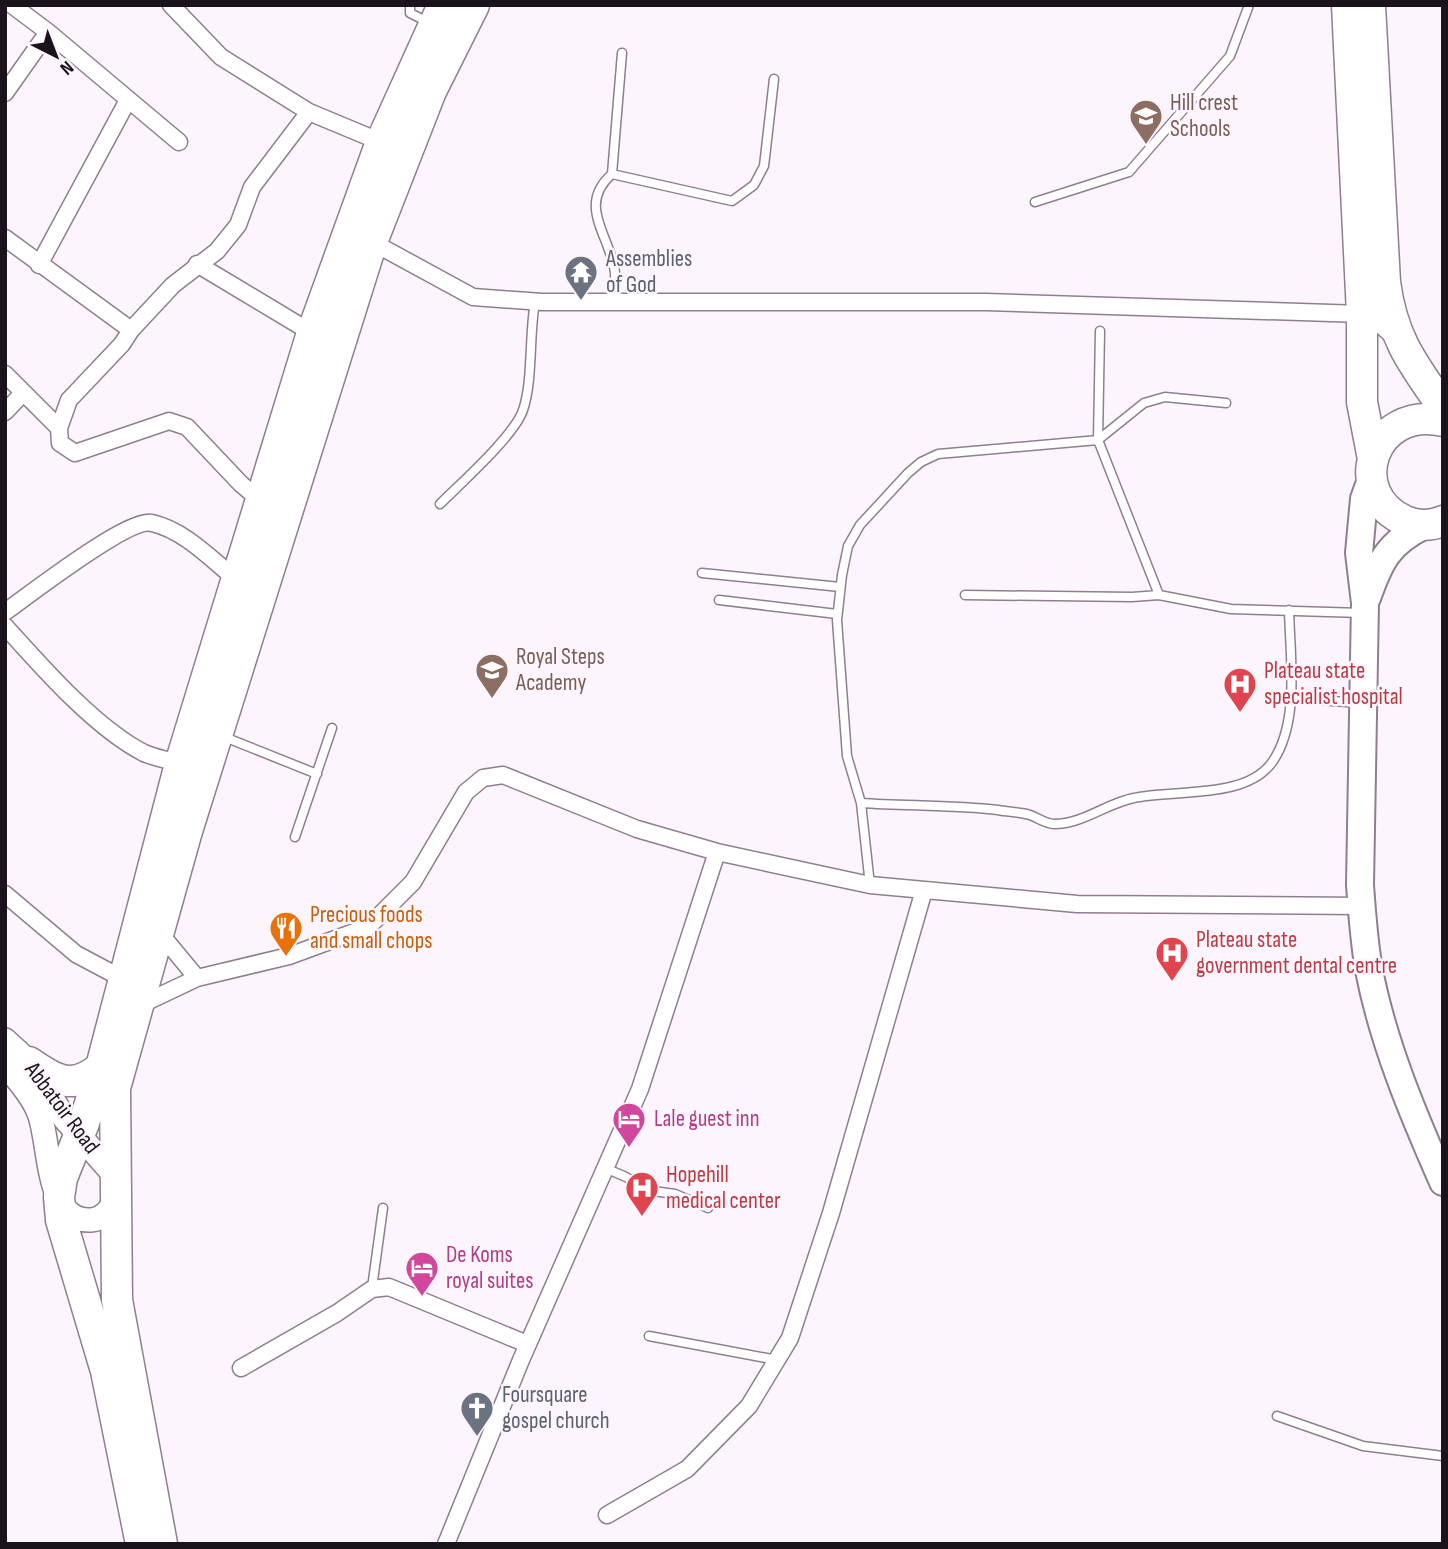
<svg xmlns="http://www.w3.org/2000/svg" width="1448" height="1549" viewBox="0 0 1448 1549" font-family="'Sofia Sans Condensed',sans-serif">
	<rect width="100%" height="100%" fill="#fdf5fe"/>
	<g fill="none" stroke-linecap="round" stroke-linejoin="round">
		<defs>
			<path id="lane" d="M 410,5 L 410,13 L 428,22
				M 612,174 L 622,53
				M 1035,202 L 1129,172 L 1230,56 L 1249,5
				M 614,300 C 614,290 617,277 614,267 C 607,232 578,204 612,174 L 732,201 L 754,185 L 764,166 L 774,79
				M 1226,403 L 1165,397 L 1144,403 L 1098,440 L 1159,595 L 1231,609 L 1362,613
				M 440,504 C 461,483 515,435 523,410 C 533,382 529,334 535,302
				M 702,573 L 840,587
				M 965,595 L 1132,597 L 1159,595
				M 719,600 L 837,614
				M 1291,698 L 1360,703
				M 222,736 L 317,774
				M 861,803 C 906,806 953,805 998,810 C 1008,812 1020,812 1030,815 C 1038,818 1046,824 1054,824 C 1083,824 1107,803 1134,798 C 1175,789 1247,800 1273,761 C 1300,721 1290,655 1289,610
				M 295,837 L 332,728
				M 870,885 L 861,803 L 847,756 L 837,620 L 842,575 L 848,546 L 860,525 L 908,473 L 921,462 L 938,454 L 1098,440 L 1100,331
				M 605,1168 L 626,1177 L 646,1190 L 675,1194 L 708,1208
				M 372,1288 L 383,1208
				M 649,1336 L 777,1360
				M 1277,1416 L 1363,1446 L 1443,1456"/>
			<path id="street" d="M 12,5 L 48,32 L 179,142
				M 171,5 L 221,57 L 309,112 L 381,142
				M 5,93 L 48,32
				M 5,238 L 131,330
				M 372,242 L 473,297 L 542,302 L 986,302 L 1362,314 L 1373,318 L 1394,337
				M 197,264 L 312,333
				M 39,265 L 128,100
				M 5,374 L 59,428 L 69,400 L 122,344 L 131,330 L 173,285 L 217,251 L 238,225 L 252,187 L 309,112
				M 5,412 L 23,393
				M 59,428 L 60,443 L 75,453 L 169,421 L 187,427 L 241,484 L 261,501
				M 5,612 C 29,595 129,517 152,523 C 184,530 212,560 237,580
				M 5,626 C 42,667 95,728 144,753 C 155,758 169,760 180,764
				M 5,894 L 76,954 L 123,979
				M 159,932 L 197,978
				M 138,1006 L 197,978 L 289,956 L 368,927 L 413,882 L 466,792 L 483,778 L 503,775 L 637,829 L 717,852 L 870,885 L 1077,904 L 1362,906
				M 241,1368 L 337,1313 L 372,1289 L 389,1287 L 527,1344
				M 607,1515 L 687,1469 L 749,1406 L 790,1338 L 831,1213 L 924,890
				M 446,1544 L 521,1360 L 640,1089 L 717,852"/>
			<path id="secondary" d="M 5,1040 L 29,1062 L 65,1119 L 117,1178
				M 5,1064 C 17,1079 32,1095 39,1113 C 51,1144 45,1223 91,1220 C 105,1219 112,1208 117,1196"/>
			<path id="primary" d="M 1372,477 L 1364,499 L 1359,553 L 1365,603 L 1360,885 C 1362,913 1364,942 1369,970 C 1383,1043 1413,1114 1443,1182
				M 1367,598 C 1380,561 1388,543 1425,525"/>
			<path id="highway" d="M 1347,5 L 1362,314 L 1362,402 L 1373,459
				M 1370,5 L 1385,282 C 1392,337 1412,363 1443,407
				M 1443,421 C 1373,405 1343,493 1405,521 C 1417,526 1431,526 1443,521
				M 29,1062 C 56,1081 73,1091 101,1067
				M 141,1544 L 106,1371 L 61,1220 L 59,1197 L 62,1178 L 84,1123 L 101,1067 L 180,764 L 312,333 L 381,142 L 443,5
				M 162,1544 L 117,1300 L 115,1088 L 187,831 L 372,242 L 431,91 L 474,5"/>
		</defs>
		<use href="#lane" stroke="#8f7e91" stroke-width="11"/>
		<use href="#street" stroke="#8f7e91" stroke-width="19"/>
		<use href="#secondary" stroke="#8f7e91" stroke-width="26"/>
		<use href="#primary" stroke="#8f7e91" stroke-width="30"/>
		<use href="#highway" stroke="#8f7e91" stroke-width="33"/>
		<use href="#lane" stroke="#fff" stroke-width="8"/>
		<use href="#street" stroke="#fff" stroke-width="16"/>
		<use href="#secondary" stroke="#fff" stroke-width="23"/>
		<use href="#primary" stroke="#fff" stroke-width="26"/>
		<use href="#highway" stroke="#fff" stroke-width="30"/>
	</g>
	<defs>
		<symbol id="school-pin" viewBox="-11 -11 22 30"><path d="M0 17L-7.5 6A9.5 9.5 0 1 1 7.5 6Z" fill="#8d6e63" stroke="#fdf5fe"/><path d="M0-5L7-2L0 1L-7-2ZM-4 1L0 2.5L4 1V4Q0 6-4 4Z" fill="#fff"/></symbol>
		<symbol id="temple-pin" viewBox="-11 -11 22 30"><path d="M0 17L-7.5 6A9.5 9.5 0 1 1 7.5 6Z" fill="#6b7280" stroke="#fdf5fe"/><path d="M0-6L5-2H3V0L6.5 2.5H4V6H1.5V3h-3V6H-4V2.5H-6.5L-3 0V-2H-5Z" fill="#fff"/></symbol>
		<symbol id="hospital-pin" viewBox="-11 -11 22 30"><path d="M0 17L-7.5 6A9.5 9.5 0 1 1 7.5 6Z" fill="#e0444e" stroke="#fdf5fe"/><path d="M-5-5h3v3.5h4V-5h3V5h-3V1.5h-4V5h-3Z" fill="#fff"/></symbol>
		<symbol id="restaurant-pin" viewBox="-11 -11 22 30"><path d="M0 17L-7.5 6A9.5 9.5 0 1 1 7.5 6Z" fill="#e8710a" stroke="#fdf5fe"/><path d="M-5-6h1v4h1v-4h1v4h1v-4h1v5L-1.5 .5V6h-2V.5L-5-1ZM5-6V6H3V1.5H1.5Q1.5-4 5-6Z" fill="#fff"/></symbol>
		<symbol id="hotel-pin" viewBox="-11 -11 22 30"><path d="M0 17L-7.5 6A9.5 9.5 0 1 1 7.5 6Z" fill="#d1479c" stroke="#fdf5fe"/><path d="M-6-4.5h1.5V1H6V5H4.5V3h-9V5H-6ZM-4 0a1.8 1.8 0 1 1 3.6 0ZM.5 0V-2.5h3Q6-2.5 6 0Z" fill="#fff"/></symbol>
		<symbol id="church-pin" viewBox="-11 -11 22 30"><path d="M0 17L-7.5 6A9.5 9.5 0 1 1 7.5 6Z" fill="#6b7280" stroke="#fdf5fe"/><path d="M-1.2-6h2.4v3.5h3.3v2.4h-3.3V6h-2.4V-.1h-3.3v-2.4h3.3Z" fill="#fff"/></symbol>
	</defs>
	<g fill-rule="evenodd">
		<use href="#school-pin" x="1127" y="97" width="38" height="52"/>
		<use href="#temple-pin" x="562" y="253" width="38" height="52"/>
		<use href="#school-pin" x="473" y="651" width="38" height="52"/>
		<use href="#hospital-pin" x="1221" y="665" width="38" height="52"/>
		<use href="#restaurant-pin" x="267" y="909" width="38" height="52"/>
		<use href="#hospital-pin" x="1153" y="934" width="38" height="52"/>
		<use href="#hotel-pin" x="610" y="1100" width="38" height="52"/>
		<use href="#hospital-pin" x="623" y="1169" width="38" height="52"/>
		<use href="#hotel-pin" x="403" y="1249" width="38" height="52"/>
		<use href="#church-pin" x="458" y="1389" width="38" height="52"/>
	</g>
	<g text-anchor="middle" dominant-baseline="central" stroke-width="5" stroke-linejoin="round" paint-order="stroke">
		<g font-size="23" fill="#785e54" stroke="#fdf5fe" text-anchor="start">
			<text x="1170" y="103">Hill crest<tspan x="1170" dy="26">Schools</tspan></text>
			<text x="516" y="657">Royal Steps<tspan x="516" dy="26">Academy</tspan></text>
		</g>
		<g font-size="23" fill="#5b616d" stroke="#fdf5fe" text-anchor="start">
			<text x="606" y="259">Assemblies<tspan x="606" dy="26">of God</tspan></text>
			<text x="502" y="1395">Foursquare<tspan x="502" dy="26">gospel church</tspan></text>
		</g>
		<g font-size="23" fill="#be3a42" stroke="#fdf5fe" text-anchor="start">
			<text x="1264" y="671">Plateau state<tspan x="1264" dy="26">specialist hospital</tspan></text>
			<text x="1196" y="940">Plateau state<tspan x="1196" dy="26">government dental centre</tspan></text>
			<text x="666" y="1175">Hopehill<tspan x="666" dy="26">medical center</tspan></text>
		</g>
		<g font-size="23" fill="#c56008" stroke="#fdf5fe" text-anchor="start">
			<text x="310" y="915">Precious foods<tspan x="310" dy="26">and small chops</tspan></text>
		</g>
		<g font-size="23" fill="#1a131b" stroke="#fdf5fe">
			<text transform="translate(62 1108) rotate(53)">Abbatoir Road</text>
		</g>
		<g font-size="23" fill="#b23c85" stroke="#fdf5fe" text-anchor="start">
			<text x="654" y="1119">Lale guest inn</text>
			<text x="446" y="1255">De Koms<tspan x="446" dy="26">royal suites</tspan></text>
		</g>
	</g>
	<rect width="1448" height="1549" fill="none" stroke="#1a131b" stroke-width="14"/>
	<g transform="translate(56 56) rotate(138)" stroke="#fdf5fe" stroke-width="5" paint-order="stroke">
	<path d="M0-5L12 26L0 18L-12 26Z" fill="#1a131b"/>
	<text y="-10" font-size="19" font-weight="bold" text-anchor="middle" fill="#1a131b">N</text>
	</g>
</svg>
